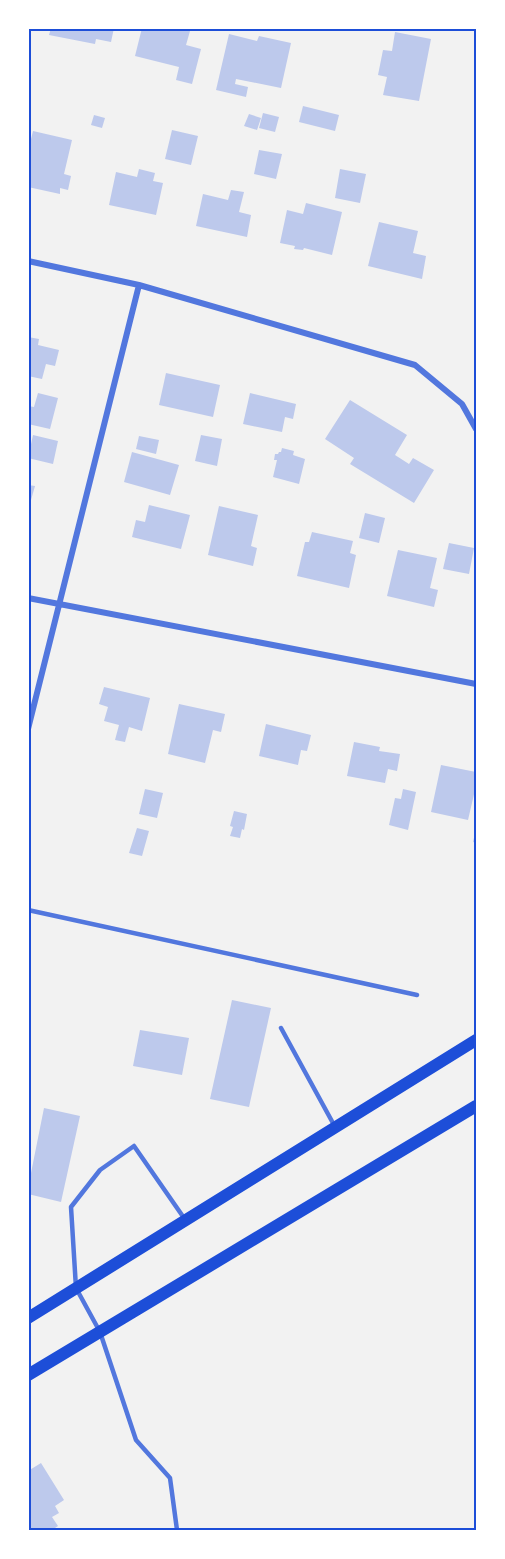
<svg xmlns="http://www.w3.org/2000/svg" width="505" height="1559" viewBox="0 0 505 1559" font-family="Bitter,serif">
	<rect width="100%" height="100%" fill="#f2f2f2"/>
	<path fill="#bdc9ec" d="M 51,28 L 114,28 L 111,42 L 96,39 L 95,44 L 49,35 Z
		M 142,28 L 180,28 L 190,31 L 186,45 L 201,49 L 192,84 L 176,80 L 179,67 L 135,56 Z
		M 395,32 L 431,39 L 419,101 L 383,95 L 387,77 L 378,75 L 383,50 L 392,51 Z
		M 229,34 L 257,41 L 259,36 L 291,43 L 281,88 L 236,79 L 235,84 L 248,87 L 246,97 L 216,90 Z
		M 303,106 L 339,115 L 335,131 L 299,122 Z
		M 263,113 L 279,117 L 275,132 L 259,128 Z
		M 249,114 L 261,118 L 257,130 L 244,126 Z
		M 94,115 L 105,118 L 102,128 L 91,125 Z
		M 172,130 L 198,136 L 191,165 L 165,159 Z
		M 33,131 L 72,140 L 64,174 L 71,176 L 68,190 L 60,188 L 60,194 L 28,187 L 28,151 Z
		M 259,150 L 282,154 L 276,179 L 254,174 Z
		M 139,169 L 155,173 L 153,181 L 163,183 L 156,215 L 109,205 L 116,172 L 137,177 Z
		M 340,169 L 366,174 L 360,203 L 335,198 Z
		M 231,190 L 244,192 L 239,212 L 251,215 L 247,237 L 196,226 L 203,194 L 228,200 Z
		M 306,203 L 342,212 L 332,255 L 304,248 L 303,250 L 294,249 L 295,246 L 280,243 L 287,210 L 303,214 Z
		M 379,222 L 418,231 L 413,253 L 426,256 L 422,279 L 368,266 Z
		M 28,337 L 39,339 L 38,345 L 59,350 L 55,366 L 46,364 L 42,379 L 28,376 Z
		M 166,373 L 220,385 L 213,417 L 159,405 Z
		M 38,393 L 58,398 L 50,429 L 28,424 L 28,406 L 34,407 Z
		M 250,393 L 296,404 L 293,419 L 285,417 L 282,432 L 243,424 Z
		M 350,400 L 407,435 L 395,455 L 409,464 L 413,458 L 434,470 L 414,503 L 350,464 L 354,458 L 325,439 Z
		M 33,435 L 58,441 L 53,464 L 28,458 Z
		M 201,435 L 222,439 L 217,466 L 195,461 Z
		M 139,436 L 159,440 L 156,454 L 136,449 Z
		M 282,448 L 294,451 L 293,455 L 305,459 L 299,484 L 273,477 L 277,460 L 274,460 L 275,454 L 278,454 L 279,452 L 281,452 Z
		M 132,452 L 179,465 L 170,495 L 124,482 Z
		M 28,485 L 35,486 L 29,507 L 28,507 Z
		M 149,505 L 190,515 L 181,549 L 132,537 L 136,520 L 145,522 Z
		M 219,506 L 258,515 L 251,546 L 257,548 L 253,566 L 208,555 Z
		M 365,513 L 385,518 L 379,543 L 359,538 Z
		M 312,532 L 353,541 L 350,553 L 356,555 L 349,588 L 297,576 L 305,542 L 309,542 Z
		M 449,543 L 474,548 L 469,574 L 443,569 Z
		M 398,550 L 437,558 L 430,588 L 438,590 L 434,607 L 387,596 Z
		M 104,687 L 150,698 L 142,731 L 129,727 L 125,742 L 115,740 L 119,725 L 104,721 L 108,707 L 99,704 Z
		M 179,704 L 225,714 L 221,732 L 213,730 L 205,763 L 168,754 Z
		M 266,724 L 311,735 L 307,751 L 301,750 L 298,765 L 259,756 Z
		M 354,742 L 380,747 L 379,751 L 400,754 L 397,771 L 388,769 L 385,783 L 347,776 Z
		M 441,765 L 476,772 L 476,790 L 475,790 L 468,820 L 431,812 Z
		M 145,789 L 163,793 L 157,818 L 139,814 Z
		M 403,789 L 416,792 L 408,830 L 389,825 L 395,798 L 401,799 Z
		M 234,811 L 247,814 L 244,830 L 242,829 L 240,838 L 230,836 L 233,827 L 230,826 Z
		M 137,828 L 149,831 L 142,856 L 129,853 Z
		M 476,829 L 476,843 L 473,842 Z
		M 232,1000 L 271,1008 L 249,1107 L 210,1099 Z
		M 140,1030 L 189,1038 L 182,1075 L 133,1066 Z
		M 44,1108 L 80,1116 L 61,1202 L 28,1194 L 28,1188 Z
		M 41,1463 L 64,1500 L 55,1506 L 59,1513 L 52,1517 L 58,1526 L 52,1530 L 28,1530 L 28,1471 Z"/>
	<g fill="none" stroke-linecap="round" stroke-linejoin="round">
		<path stroke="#5277de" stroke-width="4.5" d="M 28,910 L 417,995
			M 281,1028 L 334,1125
			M 177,1530 L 170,1478 L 136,1440 L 100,1332 L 76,1288 L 71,1207 L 100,1170 L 134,1146 L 184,1218"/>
		<path stroke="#5277de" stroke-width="6" d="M 28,261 L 139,285 L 415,365 L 462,404 L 476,429
			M 28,598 L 476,684
			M 28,729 L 139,285"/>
		<path stroke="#1d4ed8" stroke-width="12" d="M 28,1318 L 476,1040
			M 28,1375 L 476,1106"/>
	</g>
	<rect width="505" height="1559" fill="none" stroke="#ffffff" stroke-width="60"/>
	<rect x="30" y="30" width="445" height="1499" fill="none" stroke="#1d4ed8" stroke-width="2"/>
</svg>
